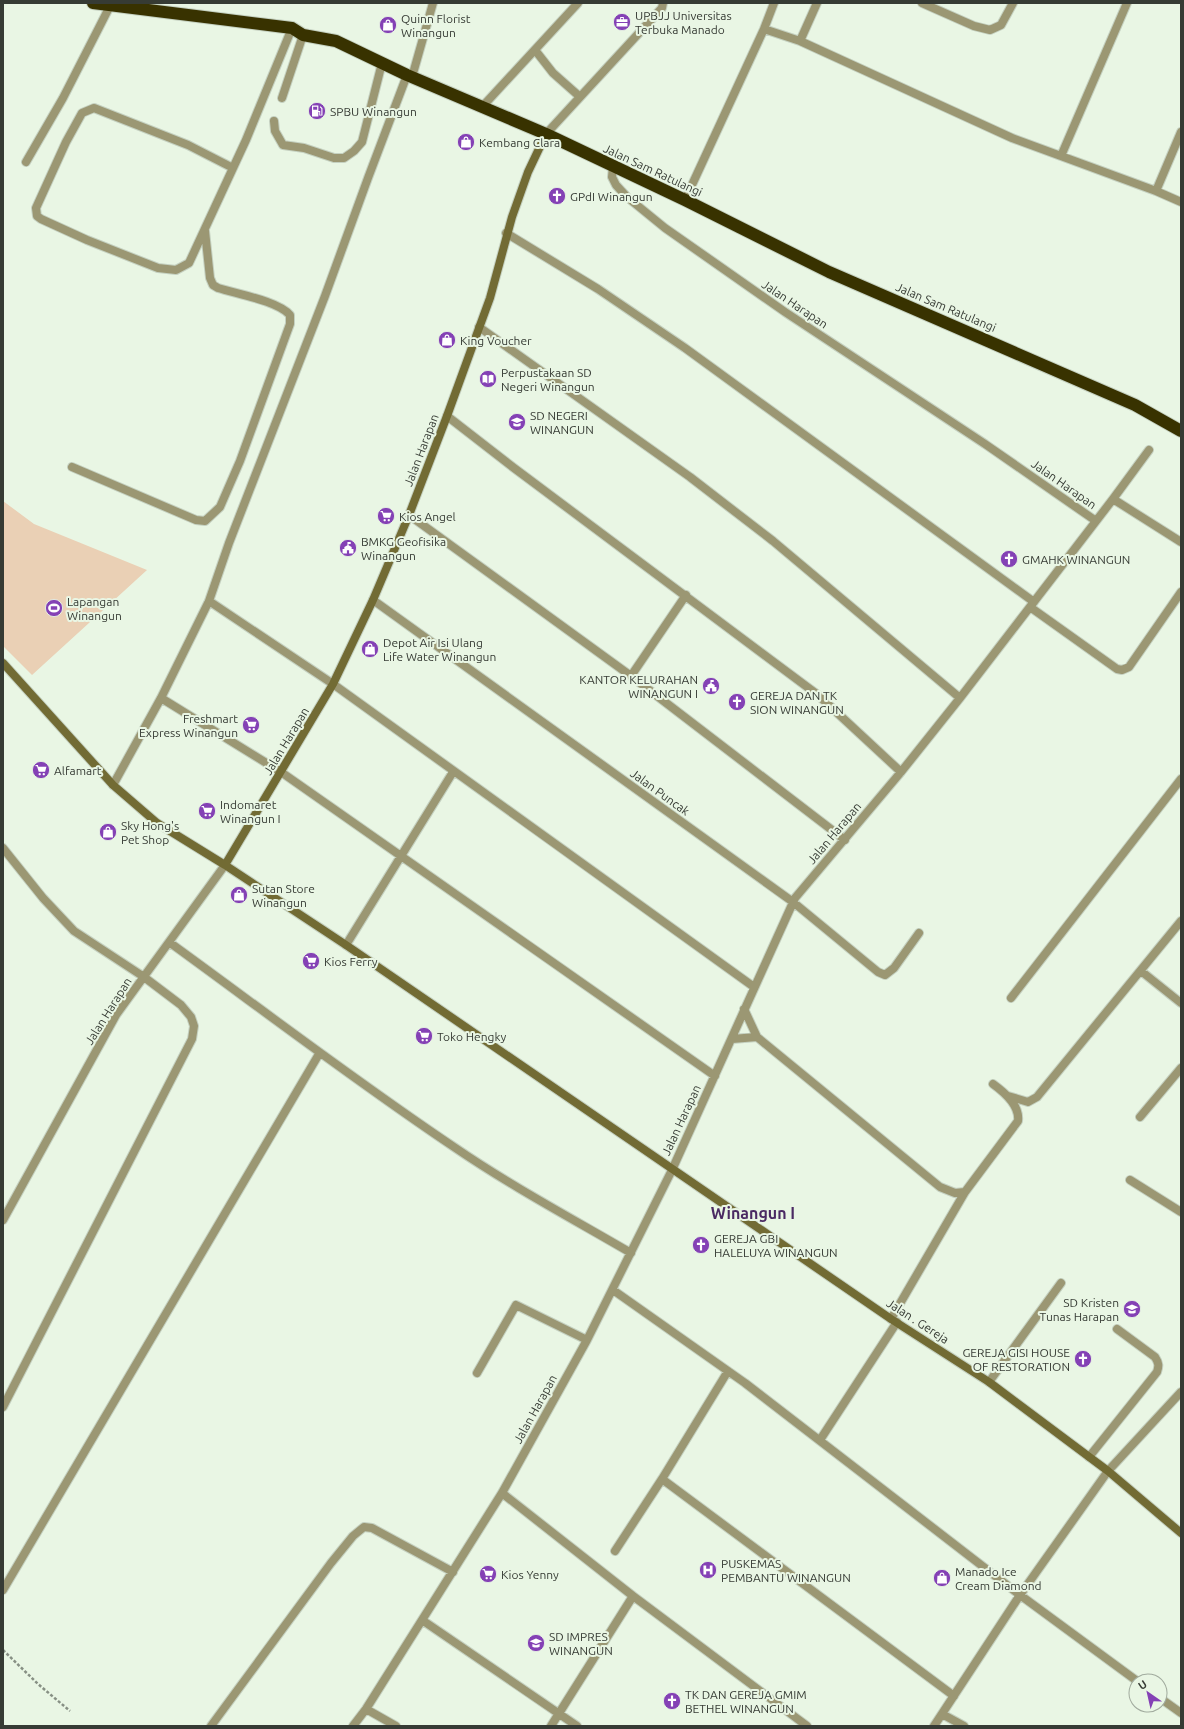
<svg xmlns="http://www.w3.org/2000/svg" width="1184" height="1729" viewBox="0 0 1184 1729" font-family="Ubuntu,sans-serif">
	<rect width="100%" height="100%" fill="#e9f6e4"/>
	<path fill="#ead0b5" d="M 3,501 L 34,524 L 147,570 L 32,675 L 3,646 Z"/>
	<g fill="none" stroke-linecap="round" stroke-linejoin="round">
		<defs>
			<path id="lane" d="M 535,50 L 553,73 L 579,96
				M 282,98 L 303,35
				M 482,107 L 578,3
				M 274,121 L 275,131 L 283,145 L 304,148 L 334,158 L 344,158 L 354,151 L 362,142 L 382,63
				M 546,134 L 662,8 L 663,3
				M 26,162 L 63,98 L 110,6
				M 233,168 L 188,145 L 94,108 L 82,113 L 66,142 L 36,208 L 37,216 L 41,219 L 87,240 L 158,268 L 176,270 L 189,263 L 246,140 L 292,28
				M 72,467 L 196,520 L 205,521 L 220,507 L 240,461 L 290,324 L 290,315 C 278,301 237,294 218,288 L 213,285 L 210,278 L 205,231
				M 1089,1457 L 1157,1372 C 1159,1366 1159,1363 1155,1357 L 1117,1329"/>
			<path id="street" d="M 922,3 L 974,26 L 990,30 L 1001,25 L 1013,3
				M 764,29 L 800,41 L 1012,138 L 1156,191 L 1181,202
				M 800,41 L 817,3
				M 412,77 L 433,3
				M 1061,156 L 1127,3
				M 613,166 L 612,177 L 616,185 L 627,197 L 665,228 L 785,312 L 985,444 L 1096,521
				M 1156,191 L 1181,132
				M 685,200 L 764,29 L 774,3
				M 506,233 L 598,289 L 685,348 L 1034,602
				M 479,327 L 690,477 L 773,541 L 960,698
				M 447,416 L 514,468 L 818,695 L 901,772
				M 1113,499 L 1181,542
				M 409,515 L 631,676 L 845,840
				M 373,600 L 793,902 L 878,972 L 885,975 L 894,968 L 919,933
				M 209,601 L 333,684 L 754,987
				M 1030,607 L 1117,669 L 1122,670 L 1129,667 L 1181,592
				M 631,676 L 686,595
				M 161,698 L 281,772 L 715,1076
				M 113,785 L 161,698 L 209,601 L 229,543 L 325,296 L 368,178 L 407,75
				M 3,848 L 43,898 L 74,931 L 144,977 L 181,1005 L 191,1017 L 194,1026 L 192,1039 L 3,1407
				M 169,942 C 264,1011 357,1082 454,1147 C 511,1186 571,1218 631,1253
				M 346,945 L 453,772
				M 1141,971 L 1181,1003
				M 1011,998 L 1181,779
				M 744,1009 L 757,1037 L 940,1187 L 955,1193 L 965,1192 L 1018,1121 C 1020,1105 1004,1092 993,1084
				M 732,1039 L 757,1037
				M 1008,1096 L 1028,1102 L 1037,1097 L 1181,921
				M 1140,1117 L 1181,1068
				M 1130,1180 L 1181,1212
				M 3,1220 L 116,1015 L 225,865
				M 613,1290 L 745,1383 L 1020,1595 L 1137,1681
				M 891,1319 L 965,1192
				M 477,1373 L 516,1305 L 587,1340
				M 989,1382 L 1061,1283
				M 820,1440 L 897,1322
				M 662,1479 L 954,1696
				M 502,1493 L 633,1596 L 807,1726
				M 615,1551 L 662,1479 L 728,1371
				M 3,1590 L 319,1054
				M 422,1620 L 577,1726
				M 1160,1698 L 1181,1713
				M 366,1709 L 396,1726
				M 942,1714 L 964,1726
				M 211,1726 L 331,1563 L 353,1536 L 364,1527 L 372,1528 L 453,1572
				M 353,1726 L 366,1709 L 502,1493 L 587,1340 L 672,1170 L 795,898 L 901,772 L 960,698 L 1113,499 L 1149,450
				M 551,1726 L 633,1596
				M 934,1726 L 1020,1595 L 1108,1471 L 1181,1392"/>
			<path id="secondary" d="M 3,663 L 113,785 L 157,823 L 225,865 L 346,945 L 891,1319 L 989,1382 L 1108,1471 L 1181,1533
				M 225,865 L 333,684 L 373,600 L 409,515 L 447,416 L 490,298 L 512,217 L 528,172 L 546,134"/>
			<path id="highway" d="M 93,3 L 292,28 L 303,35 L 336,41 L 407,75 L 546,134 L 685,200 L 829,272 L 1135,405 L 1181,431"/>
		</defs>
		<use href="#lane" stroke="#c5d1c1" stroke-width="10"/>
		<use href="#street" stroke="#c5d1c1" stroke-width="10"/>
		<use href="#secondary" stroke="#c5d1c1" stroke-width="10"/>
		<use href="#highway" stroke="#c5d1c1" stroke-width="14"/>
		<path stroke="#879084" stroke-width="2.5" stroke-dasharray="3 2" stroke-linecap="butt" d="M 3,1650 L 38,1684 L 70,1711"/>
		<use href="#lane" stroke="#9b9773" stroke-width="8"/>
		<use href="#street" stroke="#9b9773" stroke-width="8"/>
		<use href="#secondary" stroke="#726b34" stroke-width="8"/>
		<use href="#highway" stroke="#383200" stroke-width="12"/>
	</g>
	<defs>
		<symbol id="office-disc" viewBox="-11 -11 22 22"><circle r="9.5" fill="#8441b5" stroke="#e9f6e4"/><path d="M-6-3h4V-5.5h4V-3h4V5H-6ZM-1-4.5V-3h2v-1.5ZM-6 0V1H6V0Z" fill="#fff"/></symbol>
		<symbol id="shop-disc" viewBox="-11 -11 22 22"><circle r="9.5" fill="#8441b5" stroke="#e9f6e4"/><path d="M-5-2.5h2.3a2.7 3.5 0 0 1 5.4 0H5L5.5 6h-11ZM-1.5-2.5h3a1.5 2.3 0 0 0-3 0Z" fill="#fff"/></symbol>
		<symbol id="fuel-disc" viewBox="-11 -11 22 22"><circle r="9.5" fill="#8441b5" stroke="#e9f6e4"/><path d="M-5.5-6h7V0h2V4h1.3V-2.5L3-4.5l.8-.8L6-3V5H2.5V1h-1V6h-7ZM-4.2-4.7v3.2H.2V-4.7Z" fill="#fff"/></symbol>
		<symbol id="church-disc" viewBox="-11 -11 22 22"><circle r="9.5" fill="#8441b5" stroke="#e9f6e4"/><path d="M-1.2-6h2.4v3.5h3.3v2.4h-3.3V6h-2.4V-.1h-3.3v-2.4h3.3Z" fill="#fff"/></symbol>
		<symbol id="library-disc" viewBox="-11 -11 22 22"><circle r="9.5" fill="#8441b5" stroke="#e9f6e4"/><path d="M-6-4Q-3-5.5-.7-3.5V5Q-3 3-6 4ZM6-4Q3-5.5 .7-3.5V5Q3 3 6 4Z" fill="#fff"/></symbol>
		<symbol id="school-disc" viewBox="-11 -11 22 22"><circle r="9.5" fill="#8441b5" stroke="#e9f6e4"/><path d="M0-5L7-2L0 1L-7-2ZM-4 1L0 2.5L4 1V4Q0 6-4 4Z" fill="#fff"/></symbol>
		<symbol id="supermarket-disc" viewBox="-11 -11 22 22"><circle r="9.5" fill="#8441b5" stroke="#e9f6e4"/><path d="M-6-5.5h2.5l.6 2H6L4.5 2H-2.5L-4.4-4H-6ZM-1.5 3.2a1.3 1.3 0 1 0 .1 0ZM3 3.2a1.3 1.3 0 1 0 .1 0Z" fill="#fff"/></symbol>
		<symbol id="civic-disc" viewBox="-11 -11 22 22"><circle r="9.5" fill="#8441b5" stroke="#e9f6e4"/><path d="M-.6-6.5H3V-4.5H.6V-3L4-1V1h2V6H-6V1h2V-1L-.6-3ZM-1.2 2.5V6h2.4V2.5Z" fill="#fff"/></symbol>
		<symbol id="stadium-disc" viewBox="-11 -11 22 22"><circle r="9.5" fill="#8441b5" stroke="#e9f6e4"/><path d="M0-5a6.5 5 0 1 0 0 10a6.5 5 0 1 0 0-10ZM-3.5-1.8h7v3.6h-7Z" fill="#fff"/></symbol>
		<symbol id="hospital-disc" viewBox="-11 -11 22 22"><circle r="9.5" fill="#8441b5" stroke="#e9f6e4"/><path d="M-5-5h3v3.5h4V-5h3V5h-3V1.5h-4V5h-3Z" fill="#fff"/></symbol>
	</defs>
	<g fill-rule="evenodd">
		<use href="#office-disc" x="612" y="12" width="20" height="20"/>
		<use href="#shop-disc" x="378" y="15" width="20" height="20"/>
		<use href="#fuel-disc" x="307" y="101" width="20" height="20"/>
		<use href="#shop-disc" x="456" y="132" width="20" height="20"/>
		<use href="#church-disc" x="547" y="186" width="20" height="20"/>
		<use href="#shop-disc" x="437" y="330" width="20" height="20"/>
		<use href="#library-disc" x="478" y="369" width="20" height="20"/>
		<use href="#school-disc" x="507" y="412" width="20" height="20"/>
		<use href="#supermarket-disc" x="376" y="506" width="20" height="20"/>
		<use href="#civic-disc" x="338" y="538" width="20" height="20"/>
		<use href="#church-disc" x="999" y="549" width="20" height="20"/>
		<use href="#stadium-disc" x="44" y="598" width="20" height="20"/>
		<use href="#shop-disc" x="360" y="639" width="20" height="20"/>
		<use href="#civic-disc" x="701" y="676" width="20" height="20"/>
		<use href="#church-disc" x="727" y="692" width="20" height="20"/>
		<use href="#supermarket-disc" x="241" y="715" width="20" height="20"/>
		<use href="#supermarket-disc" x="31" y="760" width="20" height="20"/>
		<use href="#supermarket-disc" x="197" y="801" width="20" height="20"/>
		<use href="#shop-disc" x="98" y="822" width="20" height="20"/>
		<use href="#shop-disc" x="229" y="885" width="20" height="20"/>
		<use href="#supermarket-disc" x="301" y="951" width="20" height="20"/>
		<use href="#supermarket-disc" x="414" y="1026" width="20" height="20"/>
		<use href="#church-disc" x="691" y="1235" width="20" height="20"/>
		<use href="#school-disc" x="1122" y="1299" width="20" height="20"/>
		<use href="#church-disc" x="1073" y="1349" width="20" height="20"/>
		<use href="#hospital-disc" x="698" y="1560" width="20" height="20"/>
		<use href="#supermarket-disc" x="478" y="1564" width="20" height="20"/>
		<use href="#shop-disc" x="932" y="1568" width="20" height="20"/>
		<use href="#school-disc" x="526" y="1633" width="20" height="20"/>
		<use href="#church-disc" x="662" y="1691" width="20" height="20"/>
	</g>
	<g text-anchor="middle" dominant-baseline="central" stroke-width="4" stroke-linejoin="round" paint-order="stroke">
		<g font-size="12" fill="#363b34" stroke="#e9f6e4" text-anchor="start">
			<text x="635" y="15">UPBJJ Universitas<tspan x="635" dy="14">Terbuka Manado</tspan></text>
			<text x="401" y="18">Quinn Florist<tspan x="401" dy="14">Winangun</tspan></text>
			<text x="330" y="111">SPBU Winangun</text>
			<text x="479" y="142">Kembang Clara</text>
			<text x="570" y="196">GPdI Winangun</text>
			<text x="460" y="340">King Voucher</text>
			<text x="501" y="372">Perpustakaan SD<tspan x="501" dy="14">Negeri Winangun</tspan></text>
			<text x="530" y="415">SD NEGERI<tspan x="530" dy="14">WINANGUN</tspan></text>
			<text x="399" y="516">Kios Angel</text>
			<text x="361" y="541">BMKG Geofisika<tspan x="361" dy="14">Winangun</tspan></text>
			<text x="1022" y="559">GMAHK WINANGUN</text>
			<text x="67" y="601">Lapangan<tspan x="67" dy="14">Winangun</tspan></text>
			<text x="383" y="642">Depot Air Isi Ulang<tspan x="383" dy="14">Life Water Winangun</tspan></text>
			<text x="698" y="679" text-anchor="end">KANTOR KELURAHAN<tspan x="698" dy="14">WINANGUN I</tspan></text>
			<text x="750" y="695">GEREJA DAN TK<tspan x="750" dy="14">SION WINANGUN</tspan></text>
			<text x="238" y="718" text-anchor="end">Freshmart<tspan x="238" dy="14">Express Winangun</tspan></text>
			<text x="54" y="770">Alfamart</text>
			<text x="220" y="804">Indomaret<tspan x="220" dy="14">Winangun I</tspan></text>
			<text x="121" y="825">Sky Hong's<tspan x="121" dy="14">Pet Shop</tspan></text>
			<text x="252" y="888">Sutan Store<tspan x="252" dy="14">Winangun</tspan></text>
			<text x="324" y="961">Kios Ferry</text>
			<text x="437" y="1036">Toko Hengky</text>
			<text x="714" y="1238">GEREJA GBI<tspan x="714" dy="14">HALELUYA WINANGUN</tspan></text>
			<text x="1119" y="1302" text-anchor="end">SD Kristen<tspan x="1119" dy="14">Tunas Harapan</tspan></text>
			<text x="1070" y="1352" text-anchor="end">GEREJA GISI HOUSE<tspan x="1070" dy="14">OF RESTORATION</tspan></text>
			<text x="721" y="1563">PUSKEMAS<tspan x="721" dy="14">PEMBANTU WINANGUN</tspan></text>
			<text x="955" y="1571">Manado Ice<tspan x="955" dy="14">Cream Diamond</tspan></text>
			<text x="501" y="1574">Kios Yenny</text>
			<text x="549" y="1636">SD IMPRES<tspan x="549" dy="14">WINANGUN</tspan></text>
			<text x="685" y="1694">TK DAN GEREJA GMIM<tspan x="685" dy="14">BETHEL WINANGUN</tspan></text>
		</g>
		<g font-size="12" fill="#363b34" stroke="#e9f6e4">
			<text transform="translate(653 170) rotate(25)">Jalan Sam Ratulangi</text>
			<text transform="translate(795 304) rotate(34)">Jalan Harapan</text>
			<text transform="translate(946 307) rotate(23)">Jalan Sam Ratulangi</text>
			<text transform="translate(421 450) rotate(-69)">Jalan Harapan</text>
			<text transform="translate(1064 484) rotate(35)">Jalan Harapan</text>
			<text transform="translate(286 741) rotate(-59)">Jalan Harapan</text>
			<text transform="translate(660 792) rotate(36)">Jalan Puncak</text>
			<text transform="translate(834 833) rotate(-50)">Jalan Harapan</text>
			<text transform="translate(108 1011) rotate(-58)">Jalan Harapan</text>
			<text transform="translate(681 1120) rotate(-65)">Jalan Harapan</text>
			<text transform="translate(918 1321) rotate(33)">Jalan . Gereja</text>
			<text transform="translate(535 1409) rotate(-61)">Jalan Harapan</text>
		</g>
		<g font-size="16" font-weight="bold" fill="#4a2a63" stroke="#e9f6e4">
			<text x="753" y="1213">Winangun I</text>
		</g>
	</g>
	<rect width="1184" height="1729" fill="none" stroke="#363b34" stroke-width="8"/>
	<g transform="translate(1148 1693) rotate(326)"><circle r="19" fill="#e9f6e4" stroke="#a1ab9e"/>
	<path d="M0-3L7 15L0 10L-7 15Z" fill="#8441b5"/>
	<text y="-6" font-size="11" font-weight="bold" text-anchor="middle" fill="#363b34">U</text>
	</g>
</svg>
